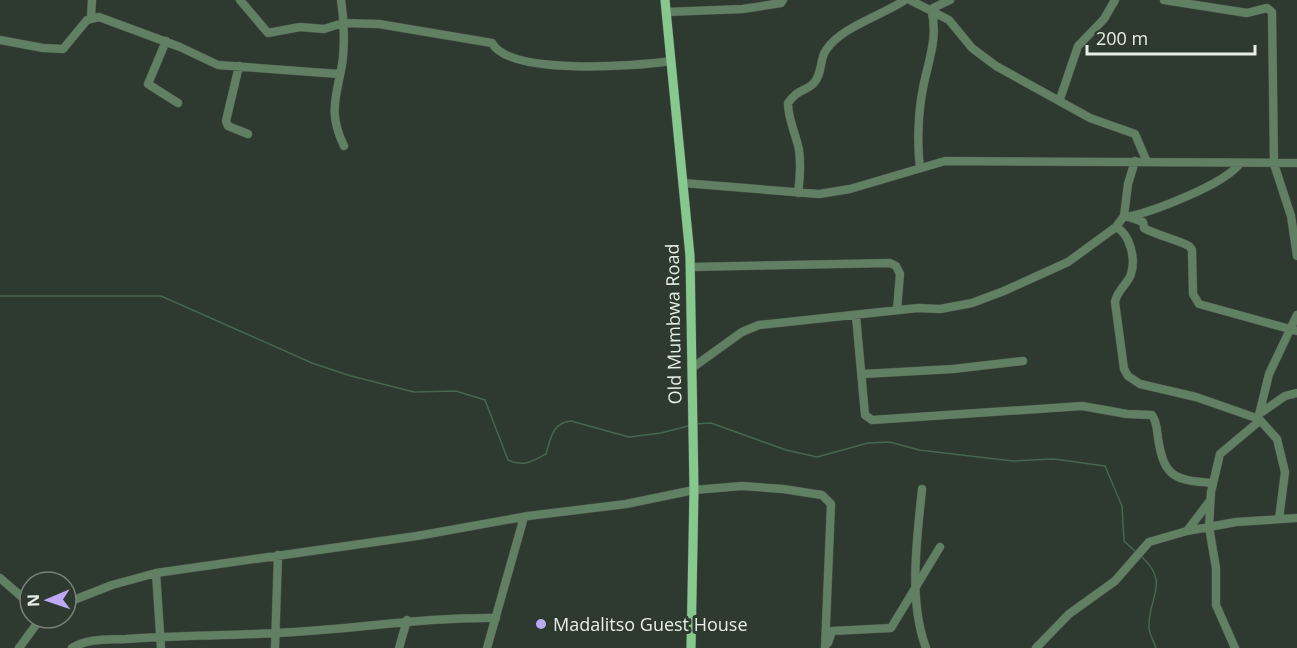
<svg xmlns="http://www.w3.org/2000/svg" width="1297" height="648" viewBox="0 0 1297 648" font-family="'Open Sans',sans-serif">
	<rect width="100%" height="100%" fill="#2e3a2f"/>
	<g fill="none" stroke-linecap="round" stroke-linejoin="round">
		<path stroke="#46664d" stroke-width="1.5" d="M 0,296 L 161,296 L 312,363 L 351,376 L 414,392 L 456,391 L 485,400 L 508,460 C 524,467 531,462 546,454 C 551,438 552,423 571,421 L 629,437 L 661,433 L 688,426
			M 695,424 L 711,423 L 786,450 L 817,457 L 868,443 L 890,442 L 919,450 L 1013,461 L 1054,459 L 1105,466 L 1122,506 L 1124,541 L 1136,552
			M 1142,557 C 1171,584 1147,598 1149,629 C 1150,635 1154,642 1156,648"/>
		<defs>
			<path id="minor" d="M 240,0 L 268,33 L 300,27 L 324,29 L 343,23 L 379,24 L 492,43 C 510,76 636,66 671,61
				M 341,0 C 344,19 345,46 342,65 C 336,98 328,113 344,146
				M 910,0 L 949,20 L 972,48 L 996,66 L 1090,118 L 1135,134 L 1147,162
				M 1164,0 L 1247,13 L 1267,8 L 1272,12 L 1274,164 L 1291,216 L 1297,256
				M 666,12 L 743,9 L 781,3 L 783,0
				M 91,17 L 92,0
				M 0,40 L 43,48 L 63,49 L 87,20 L 99,17 L 180,47 L 218,65 L 339,74
				M 166,41 L 148,84 L 178,103
				M 239,66 L 226,121 L 228,126 L 248,134
				M 1060,99 L 1078,46 L 1104,19 L 1115,0
				M 920,168 C 917,144 918,113 923,88 C 928,62 939,36 931,9 L 950,0
				M 683,183 L 819,194 L 850,189 L 945,161 L 1297,163
				M 798,193 C 800,179 801,164 799,150 C 796,134 788,120 788,103 C 798,89 804,92 813,84 C 823,74 819,60 826,50 C 841,27 883,15 905,0
				M 1128,217 C 1154,211 1226,184 1240,163
				M 1129,217 L 1143,222 L 1144,228 C 1156,235 1175,239 1189,246 L 1192,250 L 1193,294 L 1199,304 L 1297,331
				M 1116,227 C 1130,234 1136,259 1131,274 C 1128,284 1117,290 1115,302 L 1124,369 L 1128,376 L 1140,384 L 1196,397 L 1259,419 L 1277,439 L 1285,472 L 1279,519
				M 690,267 L 890,263 L 896,266 L 900,274 L 897,310
				M 856,316 L 865,415 L 872,420 L 1082,406 L 1127,414 L 1152,415 C 1157,422 1157,430 1158,438 C 1164,478 1175,480 1213,483
				M 692,368 L 742,332 L 759,325 L 918,308 L 940,309 L 972,303 L 1004,291 L 1068,262 L 1116,227 L 1124,216 L 1128,184 L 1135,161
				M 863,374 L 953,369 L 1023,361
				M 1262,412 L 1285,396 L 1297,393
				M 922,489 C 917,540 908,600 926,648
				M 1187,531 L 1236,522 L 1297,518
				M 156,573 L 161,648
				M 0,578 L 30,604
				M 66,603 L 112,585 L 156,573 L 417,536 L 528,516 L 626,504 L 694,490 L 742,486 L 783,489 L 822,495 L 831,504 L 825,648
				M 828,643 L 832,631 L 891,628 L 940,547
				M 19,648 L 41,618
				M 72,648 C 88,638 108,640 126,639 C 176,635 226,636 277,633 C 350,630 422,617 496,618
				M 275,648 L 278,555
				M 399,648 L 407,620
				M 487,648 L 524,517
				M 1036,648 L 1069,614 L 1115,581 L 1149,542 L 1187,531 L 1209,502
				M 1235,648 L 1216,605 L 1216,568 L 1209,527 L 1211,492 L 1220,454 L 1257,423 L 1269,374 L 1297,315"/>
			<path id="major" d="M 665,0 L 690,256 L 694,490 L 691,648"/>
		</defs>
		<use href="#minor" stroke="#4c574d" stroke-width="9"/>
		<use href="#major" stroke="#4c574d" stroke-width="10"/>
		<use href="#minor" stroke="#618063" stroke-width="8"/>
		<use href="#major" stroke="#87c88e" stroke-width="9"/>
	</g>
	<circle fill="#bea9f4" stroke="#2e3a2f" stroke-width="2" cx="541" cy="624" r="6"/>
	<g text-anchor="middle" dominant-baseline="central" stroke-width="6" stroke-linejoin="round" paint-order="stroke">
		<g font-size="18" fill="#e7eee8" stroke="#2e3a2f">
			<text transform="translate(673 324) rotate(-91)">Old Mumbwa Road</text>
		</g>
		<g font-size="18" fill="#e7eee8" stroke="#2e3a2f" text-anchor="start">
			<text x="553" y="624">Madalitso Guest House</text>
		</g>
	</g>
	<g transform="translate(48 600) rotate(268)"><circle r="28" fill="#2e3a2f" stroke="#788279" stroke-width="1.5"/>
	<path d="M0-4.5L10 22L0 15L-10 22Z" fill="#bea9f4"/>
	<text y="-9" font-size="16" font-weight="bold" text-anchor="middle" fill="#e7eee8">N</text>
	</g>
	<path d="M1087 45v9h168v-9" fill="none" stroke="#e7eee8" stroke-width="3"/>
	<text x="1096" y="45" font-size="18" fill="#e7eee8" stroke="#2e3a2f" stroke-width="4.5" paint-order="stroke">200 m</text>
</svg>
